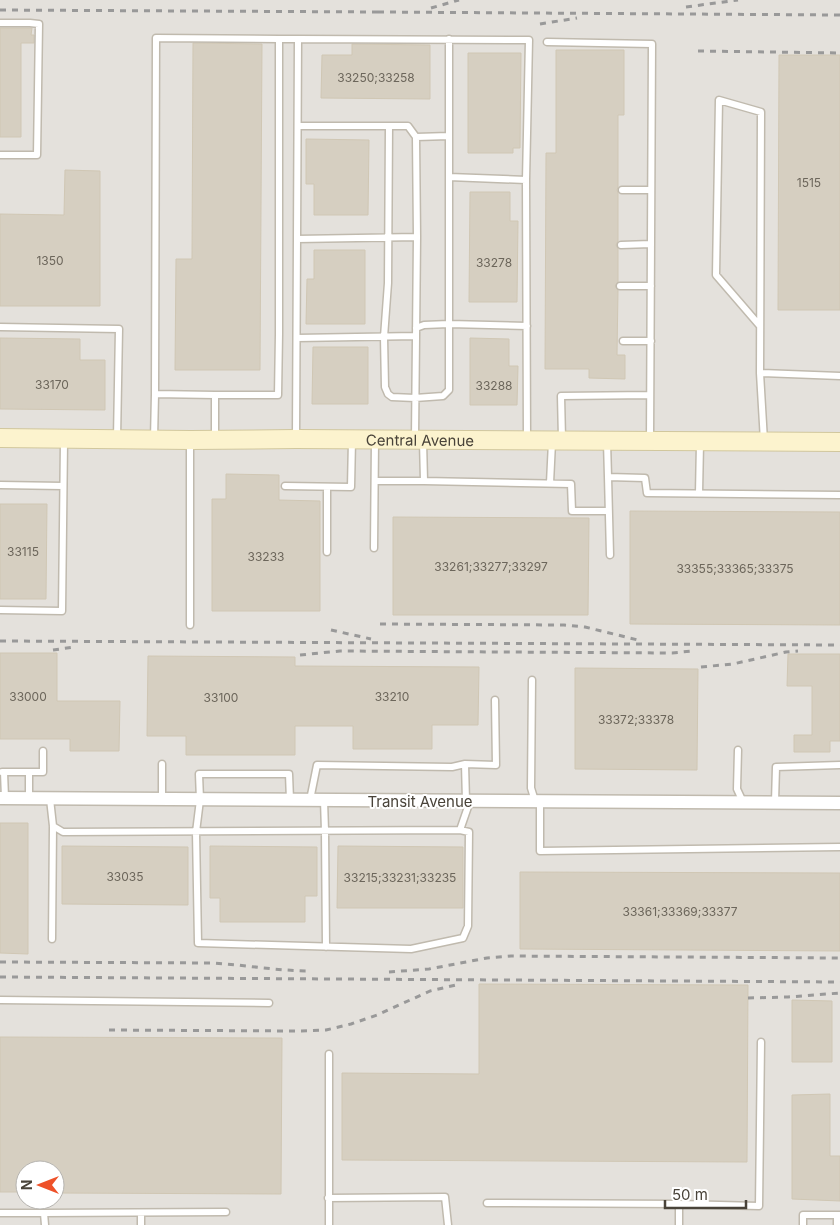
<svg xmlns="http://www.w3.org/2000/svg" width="840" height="1225" viewBox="0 0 840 1225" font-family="Inter,sans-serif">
	<rect width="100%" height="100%" fill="#f5f2eb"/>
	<path fill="#e4e1dc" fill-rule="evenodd" d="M 0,0 L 840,0 L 840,1225 L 0,1225 ZM 25,1170 L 55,1170 L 55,1200 L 25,1200 Z"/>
	<path fill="#d6cfc1" stroke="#d0c7b4" d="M 0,28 L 32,28 L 31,35 L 34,35 L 34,43 L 21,43 L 21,137 L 0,137 Z
		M 193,43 L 262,44 L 260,370 L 175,370 L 176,259 L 192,259 Z
		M 352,44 L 430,45 L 430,99 L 321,98 L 322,55 L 352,55 Z
		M 556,50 L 624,50 L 624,115 L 618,115 L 618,187 L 617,190 L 618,193 L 618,241 L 616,245 L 618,249 L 618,282 L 615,286 L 618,290 L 617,355 L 625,355 L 625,379 L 589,378 L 589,369 L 545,369 L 546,153 L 556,153 Z
		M 468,53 L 521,53 L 520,148 L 513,148 L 513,153 L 468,153 Z
		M 779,55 L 840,55 L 840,310 L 778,310 Z
		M 306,139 L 369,140 L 368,215 L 314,215 L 314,184 L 306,184 Z
		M 65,170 L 100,171 L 100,306 L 0,306 L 0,214 L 64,215 Z
		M 470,192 L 510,192 L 510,221 L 518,221 L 517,302 L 469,302 Z
		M 314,250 L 365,250 L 365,324 L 306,324 L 307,279 L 314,279 Z
		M 0,338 L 80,339 L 80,360 L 105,360 L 105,410 L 0,409 Z
		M 470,338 L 509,339 L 509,366 L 518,366 L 517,405 L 470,405 Z
		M 313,347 L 368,347 L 368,404 L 312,404 Z
		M 226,474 L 279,475 L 279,500 L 320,501 L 320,611 L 212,611 L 212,499 L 226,499 Z
		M 0,504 L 47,504 L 46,599 L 0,599 Z
		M 630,511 L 840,512 L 840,625 L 630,624 Z
		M 393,517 L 589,518 L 588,615 L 393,615 Z
		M 0,653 L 57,653 L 57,701 L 120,701 L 119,751 L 70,751 L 70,739 L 0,739 Z
		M 788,654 L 840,654 L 840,741 L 830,741 L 830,752 L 794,752 L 794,735 L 812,735 L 812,686 L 787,686 Z
		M 148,656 L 295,657 L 295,666 L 479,667 L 478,725 L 432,725 L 432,749 L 353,749 L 353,726 L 295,726 L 295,755 L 186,755 L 186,736 L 147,736 Z
		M 575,668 L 698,669 L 697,770 L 575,769 Z
		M 0,823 L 28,823 L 28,954 L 0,953 Z
		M 62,846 L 188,847 L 188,905 L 62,904 Z
		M 210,846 L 317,847 L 317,896 L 305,896 L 305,922 L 220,922 L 220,898 L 210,898 Z
		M 338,846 L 463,847 L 463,908 L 337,908 Z
		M 520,872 L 840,873 L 840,951 L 520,949 Z
		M 479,984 L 748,985 L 747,1162 L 342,1160 L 342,1073 L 479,1074 Z
		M 792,1000 L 832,1001 L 832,1062 L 792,1062 Z
		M 0,1037 L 282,1038 L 281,1194 L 55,1193 L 55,1170 L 25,1170 L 25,1192 L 0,1192 Z
		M 830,1094 L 830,1156 L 840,1156 L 840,1201 L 792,1199 L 792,1095 Z"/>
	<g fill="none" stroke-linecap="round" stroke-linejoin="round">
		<defs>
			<path id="lane" d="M 0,23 L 30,23 L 39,24 L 37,155 L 0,155
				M 279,39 L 298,39
				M 547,42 L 652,44 L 650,440
				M 298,126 L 408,126 L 416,137 L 417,237 L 415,438
				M 389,126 L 388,283 L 384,337 L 385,387 L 388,394 L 392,397 L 415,398 L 443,396 L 449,390 L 449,39
				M 416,137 L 449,136
				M 449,177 L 526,180
				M 622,190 L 651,190
				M 297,239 L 417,237
				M 621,245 L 651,244
				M 620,286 L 651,286
				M 0,327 L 119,329 L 117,438
				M 416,328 L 424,325 L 449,324 L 527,326
				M 297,338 L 416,336
				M 623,341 L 651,341
				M 760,373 L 761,112 L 719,100 L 716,275 L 760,326
				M 296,437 L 298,39 L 529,40 L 526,180 L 527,438
				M 154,439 L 155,394
				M 215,439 L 215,395 L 278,395 L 279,334 L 279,39 L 156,38 L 155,394 L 215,395
				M 562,439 L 561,396 L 650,395
				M 423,441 L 424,481 L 571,484 L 572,511 L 608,511
				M 764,441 L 760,373 L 840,376
				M 190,442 L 190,625
				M 607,442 L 608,477 L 645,478 L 647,493 L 840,495
				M 608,477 L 610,555
				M 375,481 L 424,481
				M 550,483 L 552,442
				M 0,485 L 63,486
				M 285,486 L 351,487 L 352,440
				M 327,487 L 327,552
				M 699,493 L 700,443
				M 374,548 L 375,440
				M 0,610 L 62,611 L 64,441
				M 532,680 L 531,788 L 535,801
				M 738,750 L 737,789 L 743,802
				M 162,764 L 162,800
				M 465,764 L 466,801
				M 2,772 L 4,772 L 5,798
				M 4,772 L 43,772 L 43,751
				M 29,772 L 29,799
				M 50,799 L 53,826 L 52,939
				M 290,800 L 289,774 L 199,774 L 200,800 L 196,832 L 198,943 L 411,949 L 463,938 L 468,926 L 469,832 L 460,830
				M 310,800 L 317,765 L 452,767 L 465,764 L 496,765 L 495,700
				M 324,800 L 325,831 L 326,947
				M 540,801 L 540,851 L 840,847
				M 775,802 L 776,767 L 840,765
				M 53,826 L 63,832 L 460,830 L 470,801
				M 0,1000 L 269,1003
				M 329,1054 L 329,1225
				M 328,1198 L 445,1197 L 448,1225
				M 487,1203 L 679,1204 L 679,1225
				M 679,1204 L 759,1206 L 761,1042
				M 0,1213 L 44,1213
				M 141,1213 L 141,1225
				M 45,1225 L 44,1213 L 226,1212
				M 803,1225 L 803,1215 L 840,1215
				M 837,1225 L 837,1215"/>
			<path id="street" d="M 0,798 L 840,803"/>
			<g id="secondary">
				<path id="s1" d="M 0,438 L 190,440 L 296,439 L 840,442"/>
			</g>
		</defs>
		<use href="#lane" stroke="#c0baae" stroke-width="9"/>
		<use href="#street" stroke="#c0baae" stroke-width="15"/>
		<use href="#secondary" stroke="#d1c79d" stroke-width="20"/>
		<use href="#lane" stroke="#fff" stroke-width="6"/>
		<use href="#street" stroke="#fff" stroke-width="12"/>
		<use href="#secondary" stroke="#fcf3ce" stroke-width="18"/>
		<path stroke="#999" stroke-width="3" stroke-dasharray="6 6" stroke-linecap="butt" d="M 686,7 L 738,0
			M 431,8 L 459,0
			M 0,10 L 383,12
			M 378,12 L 840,15
			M 540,24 L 577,18
			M 698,51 L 840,53
			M 380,624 L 564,625 L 585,627 L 638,640
			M 331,630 L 371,639
			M 0,641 L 840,645
			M 53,650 L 74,647
			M 300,655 L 340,651 L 672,653 L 692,651
			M 701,667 L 733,664 L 786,652 L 798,651
			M 0,962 L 213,963 C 246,965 278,971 311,971
			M 389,972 L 429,969 L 487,958 L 511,956 L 840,958
			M 0,977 L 840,982
			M 748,998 L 788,997 L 840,993
			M 109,1030 L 301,1031 L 326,1030 L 351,1024 L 377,1015 L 430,991 L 460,984"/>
	</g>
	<g text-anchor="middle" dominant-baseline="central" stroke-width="4" stroke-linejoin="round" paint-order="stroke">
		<g font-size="12" fill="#6c665b">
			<text x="376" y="77">33250;33258</text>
			<text x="809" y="182">1515</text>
			<text x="50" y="260">1350</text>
			<text x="494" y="262">33278</text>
			<text x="52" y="384">33170</text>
			<text x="494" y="385">33288</text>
			<text x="23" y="551">33115</text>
			<text x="266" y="556">33233</text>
			<text x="491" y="566">33261;33277;33297</text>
			<text x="735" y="568">33355;33365;33375</text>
			<text x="28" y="696">33000</text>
			<text x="392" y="696">33210</text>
			<text x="221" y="697">33100</text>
			<text x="636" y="719">33372;33378</text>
			<text x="125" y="876">33035</text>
			<text x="400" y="877">33215;33231;33235</text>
			<text x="680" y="911">33361;33369;33377</text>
		</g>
		<g font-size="15" fill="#494339" stroke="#fff">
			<text stroke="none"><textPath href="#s1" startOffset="420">Central Avenue</textPath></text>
			<text x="420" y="801">Transit Avenue</text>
		</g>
	</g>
	<g transform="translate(40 1185) rotate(270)"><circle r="24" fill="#ffffff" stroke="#b6b4b0"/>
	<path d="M0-4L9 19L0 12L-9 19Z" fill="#ee5129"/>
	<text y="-8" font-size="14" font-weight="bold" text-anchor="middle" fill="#494339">N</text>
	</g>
	<path d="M665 1200v8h81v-8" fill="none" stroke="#494339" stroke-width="2.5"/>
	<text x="672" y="1200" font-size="15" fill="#494339" stroke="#ffffff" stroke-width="4" paint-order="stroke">50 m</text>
</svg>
